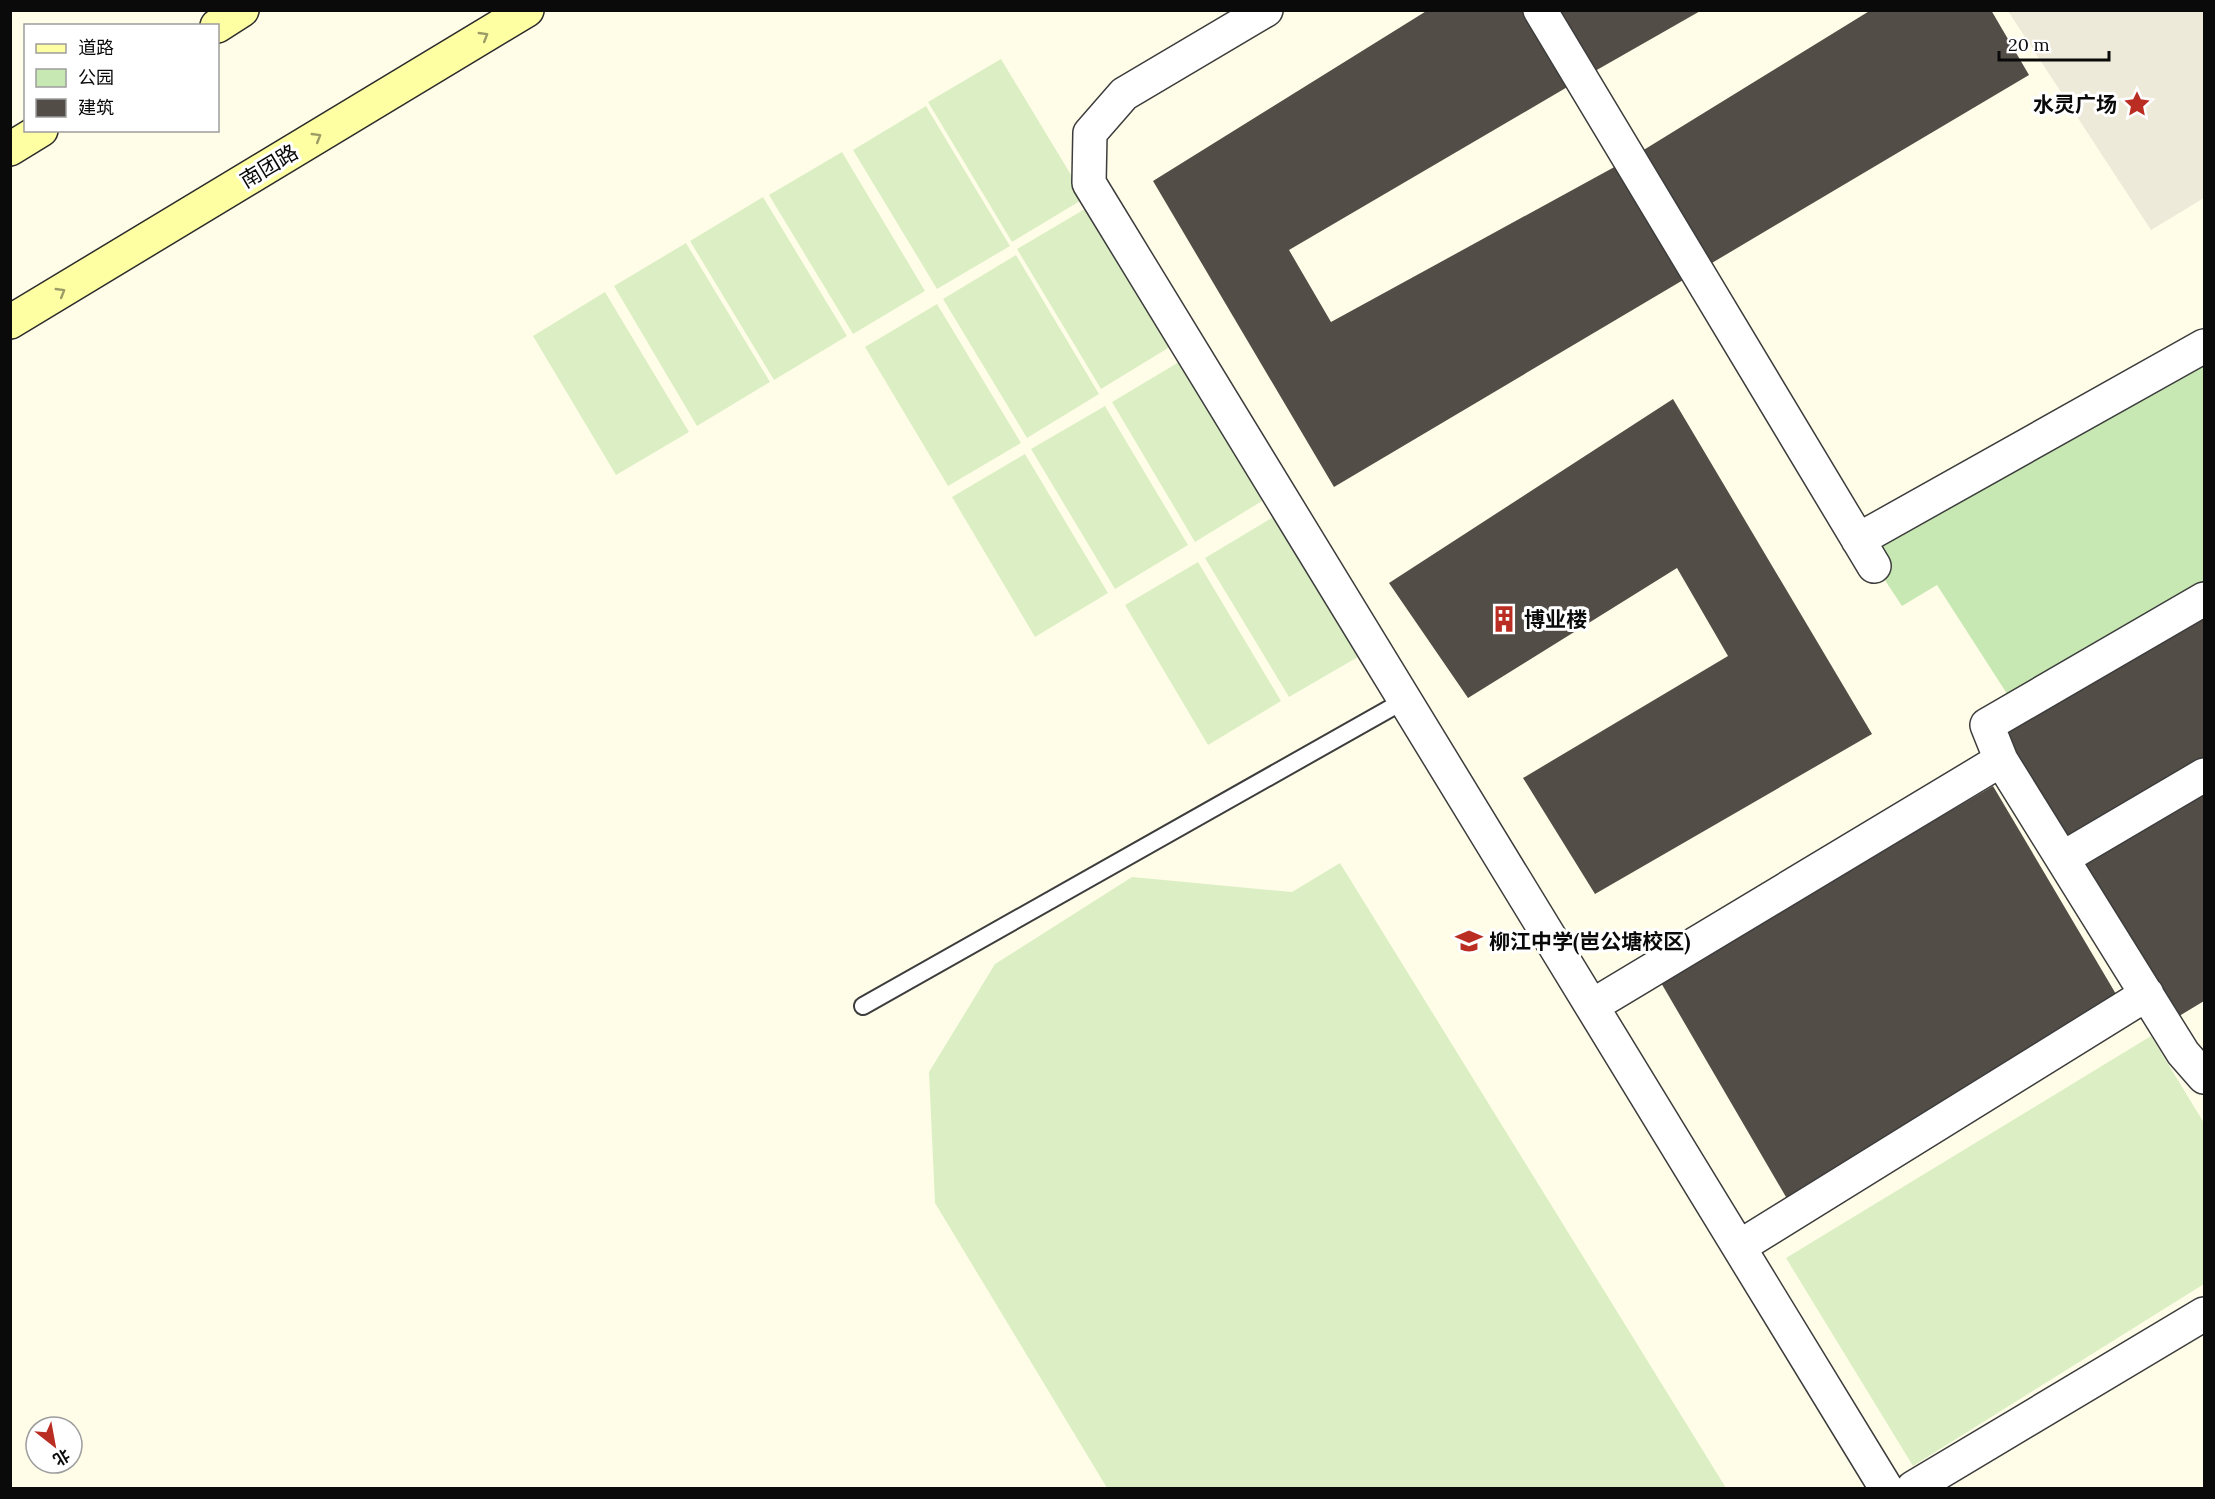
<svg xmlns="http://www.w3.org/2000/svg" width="2215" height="1499" viewBox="0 0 2215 1499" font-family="Lora,'Noto Sans SC',serif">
	<rect width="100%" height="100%" fill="#fffde8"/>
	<path fill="#c8e8b3" d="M 2204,354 L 2204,588 L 2011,700 L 1937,585 L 1902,606 L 1863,547 Z"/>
	<path fill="#dcefc4" d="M 1001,59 L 1085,198 L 1012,242 L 928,102 Z
		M 926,106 L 1010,246 L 937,289 L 853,150 Z
		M 842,152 L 925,291 L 853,334 L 769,195 Z
		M 763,197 L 847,336 L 774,380 L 690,241 Z
		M 1090,206 L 1173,345 L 1101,389 L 1017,249 Z
		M 686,243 L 770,382 L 697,426 L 614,286 Z
		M 1016,255 L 1099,394 L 1027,438 L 943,299 Z
		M 605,292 L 689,432 L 616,475 L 533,336 Z
		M 937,304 L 1021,443 L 948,486 L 865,347 Z
		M 1184,359 L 1267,498 L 1195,542 L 1112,402 Z
		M 1105,406 L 1188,545 L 1115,589 L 1031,449 Z
		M 1025,454 L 1108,593 L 1035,637 L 952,497 Z
		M 1280,513 L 1363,654 L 1289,697 L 1205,558 Z
		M 1198,562 L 1281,701 L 1208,745 L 1125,605 Z
		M 1340,863 L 1726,1488 L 1107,1488 L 935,1203 L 929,1072 L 995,964 L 1132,877 L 1292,892 Z
		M 2151,1036 L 2204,1123 L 2204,1284 L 1913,1466 L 1786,1258 Z"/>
	<path fill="#edead9" d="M 2008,11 L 2204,11 L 2204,198 L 2151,230 Z"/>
	<path fill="#534d47" d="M 1428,10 L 1702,10 L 1581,79 L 1289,250 L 1331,322 L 1629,159 L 1871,10 L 1991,10 L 2029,75 L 1334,487 L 1153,181 Z
		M 1673,399 L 1872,734 L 1595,894 L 1523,778 L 1728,656 L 1677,568 L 1468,698 L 1389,583 Z
		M 2204,607 L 2204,767 L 2059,851 L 1991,731 Z
		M 1993,786 L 2126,1011 L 1793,1209 L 1660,981 Z
		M 2204,786 L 2204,1001 L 2166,1024 L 2068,867 Z"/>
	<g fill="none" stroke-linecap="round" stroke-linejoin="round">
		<defs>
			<path id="service" d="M 863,1006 L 1405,700"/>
			<path id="minor" d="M 1266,10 L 1124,94 L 1090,133 L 1089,183 L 1886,1488
				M 1540,10 L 1874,566
				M 1858,540 L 2204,346
				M 2001,760 L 1987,725 L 2204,599
				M 2063,858 L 2204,775
				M 1592,1006 L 2001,760 L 2183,1053 L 2204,1077
				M 1739,1247 L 2147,994
				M 1913,1488 L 2204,1314"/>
			<path id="secondary" d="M 217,26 L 242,10
				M 10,149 L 41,130
				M 10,322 L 527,10"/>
		</defs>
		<use href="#service" stroke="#3d3d3d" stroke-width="20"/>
		<use href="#minor" stroke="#3d3d3d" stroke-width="36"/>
		<use href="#secondary" stroke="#2c2c2c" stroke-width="36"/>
		<use href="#service" stroke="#fff" stroke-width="16"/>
		<use href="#minor" stroke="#fff" stroke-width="33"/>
		<use href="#secondary" stroke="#feffa3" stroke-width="33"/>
	</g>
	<defs><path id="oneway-chevron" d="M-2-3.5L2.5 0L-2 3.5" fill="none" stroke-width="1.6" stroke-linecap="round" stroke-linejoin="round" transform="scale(1.5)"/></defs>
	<g stroke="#9c9d66">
		<use href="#oneway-chevron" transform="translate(484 36) rotate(-31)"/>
		<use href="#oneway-chevron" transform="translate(317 137) rotate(-31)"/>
		<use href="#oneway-chevron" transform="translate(61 292) rotate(-31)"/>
	</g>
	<defs>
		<symbol id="sight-bare" viewBox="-9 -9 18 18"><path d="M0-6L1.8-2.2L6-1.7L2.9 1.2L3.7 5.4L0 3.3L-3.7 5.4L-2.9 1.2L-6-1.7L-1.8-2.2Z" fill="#ba2d23" stroke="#fff" stroke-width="2.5" paint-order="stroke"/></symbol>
		<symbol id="building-bare" viewBox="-9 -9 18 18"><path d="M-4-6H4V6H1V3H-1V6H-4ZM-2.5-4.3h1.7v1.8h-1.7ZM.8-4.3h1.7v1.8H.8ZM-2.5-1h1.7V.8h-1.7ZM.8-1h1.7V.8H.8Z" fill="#ba2d23" stroke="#fff" stroke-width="2.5" paint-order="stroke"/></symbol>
		<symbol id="school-bare" viewBox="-9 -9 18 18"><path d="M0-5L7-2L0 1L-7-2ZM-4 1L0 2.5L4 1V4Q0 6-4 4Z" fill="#ba2d23" stroke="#fff" stroke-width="2.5" paint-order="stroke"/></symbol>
	</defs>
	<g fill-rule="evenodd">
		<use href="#sight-bare" x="2118" y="85" width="38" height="38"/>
		<use href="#building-bare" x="1485" y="600" width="38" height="38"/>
		<use href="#school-bare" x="1450" y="922" width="38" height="38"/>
	</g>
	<g text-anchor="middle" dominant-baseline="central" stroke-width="6" stroke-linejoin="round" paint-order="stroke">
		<g font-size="21" font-weight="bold" fill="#0a0a0a" stroke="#fff" text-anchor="start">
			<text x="2117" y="104" text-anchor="end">水灵广场</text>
			<text x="1524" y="619">博业楼</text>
			<text x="1489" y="941">柳江中学(岜公塘校区)</text>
		</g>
		<g font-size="21" fill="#0a0a0a" stroke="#fff">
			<text transform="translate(269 166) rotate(-31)">南团路</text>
		</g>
	</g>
	<rect width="2215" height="1499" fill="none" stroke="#0a0a0a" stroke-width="24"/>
	<rect x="24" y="24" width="195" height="108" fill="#ffffff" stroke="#9d9d9d" stroke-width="1.5"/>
	<rect x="36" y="44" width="30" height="9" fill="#feffa3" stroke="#9d9d9d" stroke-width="1.5"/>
	<text x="78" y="54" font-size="18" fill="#0a0a0a">道路</text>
	<rect x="36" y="69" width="30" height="18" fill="#c8e8b3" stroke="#9d9d9d" stroke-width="1.5"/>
	<text x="78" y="84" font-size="18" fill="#0a0a0a">公园</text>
	<rect x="36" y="99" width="30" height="18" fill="#534d47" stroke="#9d9d9d" stroke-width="1.5"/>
	<text x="78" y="114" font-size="18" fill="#0a0a0a">建筑</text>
	<g transform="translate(54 1445) rotate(149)"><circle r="28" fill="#ffffff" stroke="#9d9d9d" stroke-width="1.5"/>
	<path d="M0-4.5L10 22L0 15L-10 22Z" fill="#ba2d23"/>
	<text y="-9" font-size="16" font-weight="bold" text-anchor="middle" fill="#0a0a0a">北</text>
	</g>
	<path d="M1999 51v9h110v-9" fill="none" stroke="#0a0a0a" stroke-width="3"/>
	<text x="2008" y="51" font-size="18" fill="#0a0a0a" stroke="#ffffff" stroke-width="4.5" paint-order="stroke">20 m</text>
</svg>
